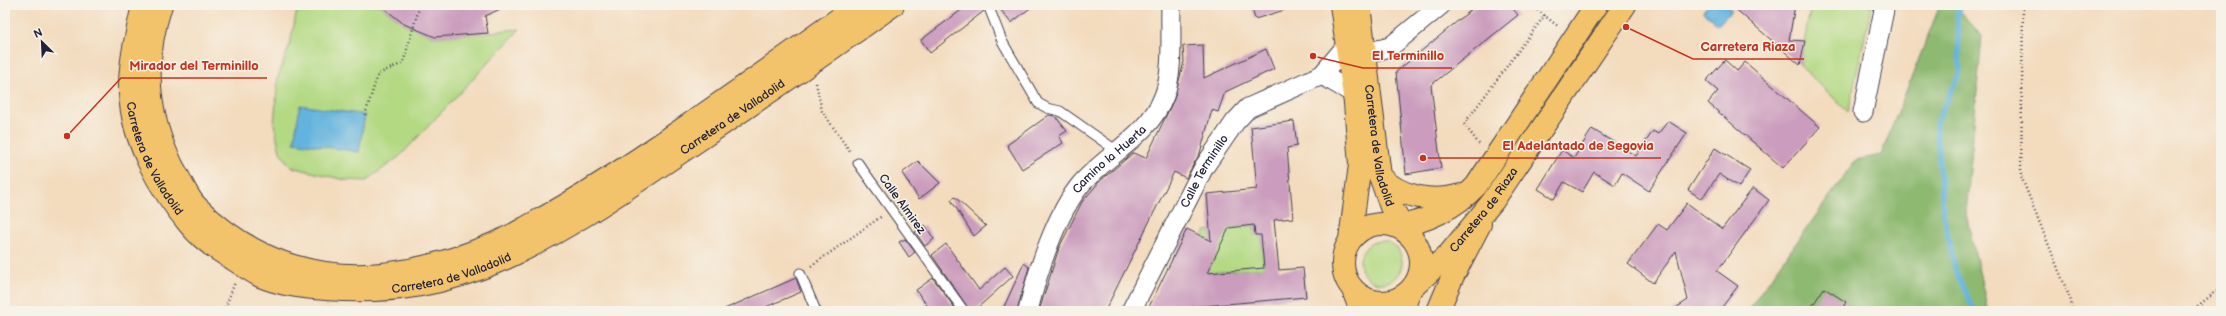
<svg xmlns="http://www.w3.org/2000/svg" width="2226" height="316" viewBox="0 0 2226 316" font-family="'Balsamiq Sans',sans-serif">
	<rect width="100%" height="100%" fill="#f7f3e8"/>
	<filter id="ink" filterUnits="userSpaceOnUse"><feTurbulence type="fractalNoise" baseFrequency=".025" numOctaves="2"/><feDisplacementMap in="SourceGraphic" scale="8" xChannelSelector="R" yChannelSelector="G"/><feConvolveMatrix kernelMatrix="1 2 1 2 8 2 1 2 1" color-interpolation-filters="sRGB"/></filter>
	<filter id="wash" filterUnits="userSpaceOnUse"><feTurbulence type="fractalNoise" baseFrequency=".012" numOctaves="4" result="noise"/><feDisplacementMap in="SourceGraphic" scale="16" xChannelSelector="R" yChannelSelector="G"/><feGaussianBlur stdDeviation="0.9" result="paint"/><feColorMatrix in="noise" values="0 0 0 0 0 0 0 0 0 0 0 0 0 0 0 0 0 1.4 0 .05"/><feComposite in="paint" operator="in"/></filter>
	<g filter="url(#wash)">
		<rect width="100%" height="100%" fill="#f3dbbe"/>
		<path fill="#b3d983" stroke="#6a7e5f" d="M 298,5 L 380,5 L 404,24 L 435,37 L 520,29 L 400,156 L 366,181 L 345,180 L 291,167 L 280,152 L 274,124 L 278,77 L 290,44 Z
			M 1811,5 L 1872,5 L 1848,112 L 1800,65 Z
			M 1254,225 L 1255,235 L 1261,235 L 1264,268 L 1207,273 L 1220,245 L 1203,237 L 1205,231 Z
			M1360 262a21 21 0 1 1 42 0a21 21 0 1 1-42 0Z"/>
		<path fill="#8eb971" stroke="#586e56" d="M 1940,5 L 1954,5 L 1982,36 L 1966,214 L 1988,311 L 1751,311 L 1750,307 L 1856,160 L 1881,155 Z"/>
		<path fill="#64b3de" stroke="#436a8c" d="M 1708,5 L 1726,5 L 1732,10 L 1718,25 L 1703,11 Z
			M 300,105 L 365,115 L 359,152 L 294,142 Z"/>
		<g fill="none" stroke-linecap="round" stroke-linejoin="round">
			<path stroke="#64b3de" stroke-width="5" d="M 1961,5 L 1957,13 L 1960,72 L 1936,124 L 1943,212 L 1956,273 L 1975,311"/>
		</g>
		<g id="blocks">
			<path fill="#cb9cbd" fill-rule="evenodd" d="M 380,5 L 509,5 L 485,16 L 488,33 L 435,37 L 404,24 Z
				M 968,5 L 982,5 L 984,11 L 930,53 L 921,40 Z
				M 997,5 L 1034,5 L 1011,23 Z
				M 1251,5 L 1291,5 L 1291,8 L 1255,19 Z
				M 1477,5 L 1510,5 L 1518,15 L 1431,85 L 1441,168 L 1406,174 L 1396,72 Z
				M 1731,5 L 1795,5 L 1789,40 L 1805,41 L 1800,65 Z
				M 1203,45 L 1204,78 L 1266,49 L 1274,69 L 1225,92 L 1218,112 L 1212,110 L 1200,153 L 1186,178 L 1174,172 L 1105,311 L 1039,311 L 1059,248 L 1082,202 L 1100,181 L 1133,153 L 1146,158 L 1174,99 L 1184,62 L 1183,46 Z
				M 1725,60 L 1737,71 L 1745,62 L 1820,127 L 1783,168 L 1708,103 L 1718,91 L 1706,81 Z
				M 1049,115 L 1055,116 L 1067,131 L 1059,136 L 1063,143 L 1022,169 L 1007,145 Z
				M 1294,121 L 1297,146 L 1287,148 L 1293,218 L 1274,220 L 1279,270 L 1303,268 L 1306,297 L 1192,307 L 1190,311 L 1147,311 L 1187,229 L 1211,241 L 1207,194 L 1257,189 L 1251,127 ZM 1254,225 L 1255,235 L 1261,235 L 1264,268 L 1207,273 L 1229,228 Z
				M 1668,121 L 1687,133 L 1649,191 L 1622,173 L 1615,185 L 1594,172 L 1582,192 L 1564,182 L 1554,199 L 1538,189 L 1562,150 L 1574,158 L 1592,129 L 1636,156 L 1653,131 L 1658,134 Z
				M 1715,148 L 1750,170 L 1739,187 L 1719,174 L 1702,199 L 1688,190 Z
				M 918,161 L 940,183 L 919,199 L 902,173 Z
				M 1753,188 L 1769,200 L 1717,271 L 1738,286 L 1719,311 L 1671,311 L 1688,300 L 1676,251 L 1653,283 L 1628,264 L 1658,224 L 1667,230 L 1687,203 L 1722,229 Z
				M 955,197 L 986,226 L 974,236 L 951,200 Z
				M 925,225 L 934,239 L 925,246 L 915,232 Z
				M 905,239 L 915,252 L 909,257 L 899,242 Z
				M 946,244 L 979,290 L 1005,267 L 1013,276 L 974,311 L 970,311 L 932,255 Z
				M 1024,263 L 1029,267 L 1017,311 L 1002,311 Z
				M 796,278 L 801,292 L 756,311 L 720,311 Z
				M 933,278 L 957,311 L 931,311 L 916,290 Z
				M 1824,288 L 1846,302 L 1841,311 L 1809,311 Z"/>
		</g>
	</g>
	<g filter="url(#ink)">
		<use href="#blocks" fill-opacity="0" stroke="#413e4f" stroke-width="1"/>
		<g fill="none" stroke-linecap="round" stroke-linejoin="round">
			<defs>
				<path id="service" d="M 988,5 L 1002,41 L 1038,103 L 1047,108 L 1060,111 L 1117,151
					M 858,163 L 964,311
					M 800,273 L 816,311"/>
				<g id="minor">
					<path d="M 1366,53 L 1390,47 L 1441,5"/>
					<path d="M 1322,75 L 1353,93"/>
					<path d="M 1863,112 L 1885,5"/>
					<path id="s1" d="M 1028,311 C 1037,273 1056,213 1082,183 C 1108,154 1150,134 1164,96 C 1174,71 1170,32 1171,5"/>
					<path id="s2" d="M 1131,311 L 1204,167 L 1235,122 L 1248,108 L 1322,75 L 1347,45"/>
				</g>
				<path id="primary" d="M 1353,290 L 1361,311
					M 1403,311 L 1409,292
					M 1438,311 L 1452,278 L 1480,224"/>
				<g id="trunk">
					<path id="s3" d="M 143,5 C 137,33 129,63 130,93 C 132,140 159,188 189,224 C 201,239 217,250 233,259 C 242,265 251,271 260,276 C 281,285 304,288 326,289 C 391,294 445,285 504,259 C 566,231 623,191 678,154 C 751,105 822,56 893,5"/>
					<path d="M 161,5 C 141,66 147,123 179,178 C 184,188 189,199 197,207 C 286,295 392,288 500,241 C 512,236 523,229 534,223 C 578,199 621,171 662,143 C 728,98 793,52 858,5"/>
					<path d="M 1341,5 L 1355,103 L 1360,165 L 1350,239"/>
					<path id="s4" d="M 1359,5 L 1380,176 L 1391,207 L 1408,233"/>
					<path d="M 1380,176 C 1400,198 1434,203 1461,195"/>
					<circle cx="1382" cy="263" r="39"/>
					<path d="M 1397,226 C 1427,222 1455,208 1476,186 L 1596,5"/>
					<path id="s5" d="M 1413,287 L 1450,253 L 1493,201 L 1625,5"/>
				</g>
			</defs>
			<use href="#service" stroke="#413e4f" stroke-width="11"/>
			<use href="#minor" stroke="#413e4f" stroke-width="21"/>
			<use href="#primary" stroke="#413e4f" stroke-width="24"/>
			<use href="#trunk" stroke="#413e4f" stroke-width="24"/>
			<path stroke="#413e4f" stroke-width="2.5" stroke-dasharray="1 3" stroke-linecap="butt" d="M 1531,5 L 1559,27
				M 2023,5 L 2021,176 L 2071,301 L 2072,311
				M 816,83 L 822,111 L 851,153
				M 365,115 L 378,74 L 403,63 L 420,5
				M 1479,144 L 1464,124 L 1545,15
				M 811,266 L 882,216
				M 224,311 L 235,282
				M 2191,311 L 2221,288"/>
			<use href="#service" stroke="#fff" stroke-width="9"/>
			<use href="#minor" stroke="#fff" stroke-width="19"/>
			<use href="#primary" stroke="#f2c36a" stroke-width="22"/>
			<use href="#trunk" stroke="#f2c36a" stroke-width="22"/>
		</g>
	</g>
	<g text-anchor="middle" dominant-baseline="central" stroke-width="3" stroke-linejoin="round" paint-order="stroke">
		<g font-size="12" fill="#22223b" stroke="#f7f3e8">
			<text stroke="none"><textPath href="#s3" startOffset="843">Carretera de Valladolid</textPath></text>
			<text stroke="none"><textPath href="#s4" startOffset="142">Carretera de Valladolid</textPath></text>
			<text stroke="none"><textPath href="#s3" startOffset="160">Carretera de Valladolid</textPath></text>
			<text stroke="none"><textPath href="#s1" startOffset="176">Camino la Huerta</textPath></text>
			<text stroke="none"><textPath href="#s2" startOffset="158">Calle Terminillo</textPath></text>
			<text transform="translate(902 204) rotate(54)">Calle Almirez</text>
			<text stroke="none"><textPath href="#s5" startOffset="105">Carretera de Riaza</textPath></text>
			<text stroke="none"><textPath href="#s3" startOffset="519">Carretera de Valladolid</textPath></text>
		</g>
	</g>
	<path fill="none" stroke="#c8321e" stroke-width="1.5" d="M1626 27L1693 59H1804M1313 56L1363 68H1452M67 136L121 78H267M1423 158L1494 158H1661"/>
	<g fill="#c8321e" stroke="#f7f3e8" stroke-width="1.5">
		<circle cx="1626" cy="27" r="4"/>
		<circle cx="1313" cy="56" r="4"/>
		<circle cx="67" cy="136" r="4"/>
		<circle cx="1423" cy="158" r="4"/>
	</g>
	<g font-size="13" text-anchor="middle" font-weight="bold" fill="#c8321e" stroke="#f7f3e8" stroke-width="3" stroke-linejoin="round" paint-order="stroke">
		<text x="1748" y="51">Carretera Riaza</text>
		<text x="1408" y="60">El Terminillo</text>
		<text x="194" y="70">Mirador del Terminillo</text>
		<text x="1578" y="150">El Adelantado de Segovia</text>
	</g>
	<rect width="2226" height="316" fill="none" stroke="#f7f3e8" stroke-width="20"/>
	<g transform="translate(42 42) rotate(336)" stroke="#f7f3e8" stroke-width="3" paint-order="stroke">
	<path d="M0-3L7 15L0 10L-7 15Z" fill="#22223b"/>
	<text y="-6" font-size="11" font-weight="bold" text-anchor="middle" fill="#22223b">N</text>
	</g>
</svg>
